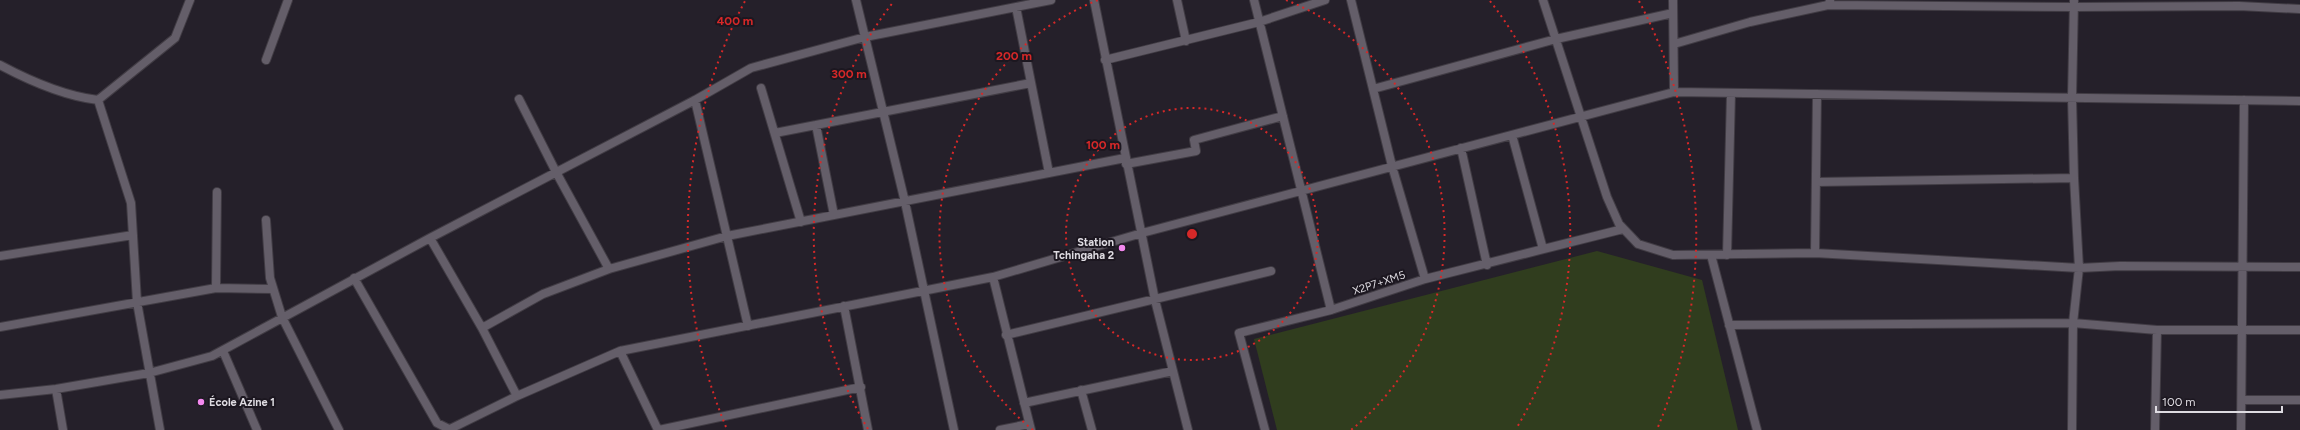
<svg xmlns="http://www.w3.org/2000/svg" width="2300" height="430" viewBox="0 0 2300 430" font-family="Figtree,sans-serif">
	<rect width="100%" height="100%" fill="#25202a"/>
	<path fill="#303d1e" d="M 1597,251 L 1702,280 L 1738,430 L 1277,430 L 1254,339 Z"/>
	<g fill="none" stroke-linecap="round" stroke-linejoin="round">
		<defs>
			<path id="minor" d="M 856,0 L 905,202 L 954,430
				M 1094,0 L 1155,300 L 1188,430
				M 1177,0 L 1186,41
				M 1254,0 L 1331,310
				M 1351,0 L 1392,166 L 1425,279
				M 1543,0 L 1607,197 L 1619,224 L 1638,244 L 1673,255 L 1815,253 L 2079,268 L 2120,266 L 2300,267
				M 1673,0 L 1674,92
				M 2074,0 L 2072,98 L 2074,178 L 2079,268 L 2073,323 L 2157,330 L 2300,330
				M 1828,5 L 2074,7 L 2239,6 L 2300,9
				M 1016,7 L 1049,173
				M 1674,44 L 1750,22 L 1828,5 L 1830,1
				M 266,60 L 288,0
				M 1105,60 L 1259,22 L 1325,0
				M 0,65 C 30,81 64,96 98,100
				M 761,88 L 801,222
				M 1373,89 L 1556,39 L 1673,13
				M 519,99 L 556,172 L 609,269
				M 695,100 L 748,326
				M 816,125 L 834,215
				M 775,133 L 1031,83
				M 1512,135 L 1543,249
				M 1461,148 L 1487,265
				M 1126,164 L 1196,151 L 1194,140 L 1283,116
				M 1816,182 L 2074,178
				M 266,220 L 270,278 L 282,317 L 339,430
				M 430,238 L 482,328 L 517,396
				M 1815,253 L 1817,94
				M 1711,255 L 1757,430
				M 1727,255 L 1731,93
				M 0,256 L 133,235
				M 993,277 L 1031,430
				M 354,278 L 437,423 L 451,430
				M 216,288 L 217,192
				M 844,306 L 868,430
				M 1729,325 L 2073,323 L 2072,430
				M 0,327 L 216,288 L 273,289
				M 482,328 L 543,294 L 609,269 L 727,236 L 1125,158
				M 1006,335 L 1271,271
				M 223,351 L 257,430
				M 620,351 L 658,430
				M 56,389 L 63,430
				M 1081,390 L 1092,430
				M 0,395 L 56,389 L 149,373 L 212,356 L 430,238 L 695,100 L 751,68 L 865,37 L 1051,0
				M 2242,400 L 2300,400
				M 1024,403 L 1173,371
				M 160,430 L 137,302 L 131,203 L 98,100 L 175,38 L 190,0
				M 448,430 L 517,396 L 620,351 L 993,277 L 1142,233 L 1674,92 L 2300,101
				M 659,430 L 861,387
				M 1000,430 L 1029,424
				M 1265,430 L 1239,333 L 1331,310 L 1425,279 L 1623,229
				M 2155,430 L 2157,330
				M 2241,430 L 2244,100"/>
		</defs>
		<use href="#minor" stroke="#413c44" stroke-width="10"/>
		<use href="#minor" stroke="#645e69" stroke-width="8"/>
	</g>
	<g fill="none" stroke="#d62828" stroke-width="2" stroke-dasharray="2 4">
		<circle cx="1192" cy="234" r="126"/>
		<path d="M1033 430A252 252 0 0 1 1098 0M1286 0A252 252 0 0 1 1351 430"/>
		<path d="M868 429A378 378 0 0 1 894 1M1490 1A378 378 0 0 1 1516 429"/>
		<path d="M726 427A504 504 0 0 1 745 1M1639 1A504 504 0 0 1 1658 427"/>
	</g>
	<g fill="#f489ef" stroke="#1c1720" stroke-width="1.5">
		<circle cx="1122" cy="248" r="4"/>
		<circle cx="201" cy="402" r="4"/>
	</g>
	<g text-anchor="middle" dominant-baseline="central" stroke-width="4" stroke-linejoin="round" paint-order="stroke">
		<g font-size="11" font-weight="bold" fill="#dedbe1" stroke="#1c1720" text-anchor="end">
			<text x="1114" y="242">Station<tspan x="1114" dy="13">Tchingaha 2</tspan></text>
			<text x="209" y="402" text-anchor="start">École Azine 1</text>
		</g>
		<g font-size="11" fill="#dedbe1" stroke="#1c1720">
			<text transform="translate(1379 283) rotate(-18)">X2P7+XM5</text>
		</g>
	</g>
	<circle cx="1192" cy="234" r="6" fill="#d62828" stroke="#1c1720" stroke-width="2"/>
	<g font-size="12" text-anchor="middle" font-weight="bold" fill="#d62828" stroke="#1c1720" stroke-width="4" stroke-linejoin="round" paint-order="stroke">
		<text x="735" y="25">400 m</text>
		<text x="1014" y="60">200 m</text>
		<text x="849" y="78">300 m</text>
		<text x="1103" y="149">100 m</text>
	</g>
	<path d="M2156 406v6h126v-6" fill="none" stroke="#dedbe1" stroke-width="2"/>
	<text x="2162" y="406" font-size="12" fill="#dedbe1" stroke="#1c1720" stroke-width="3" paint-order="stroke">100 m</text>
</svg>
